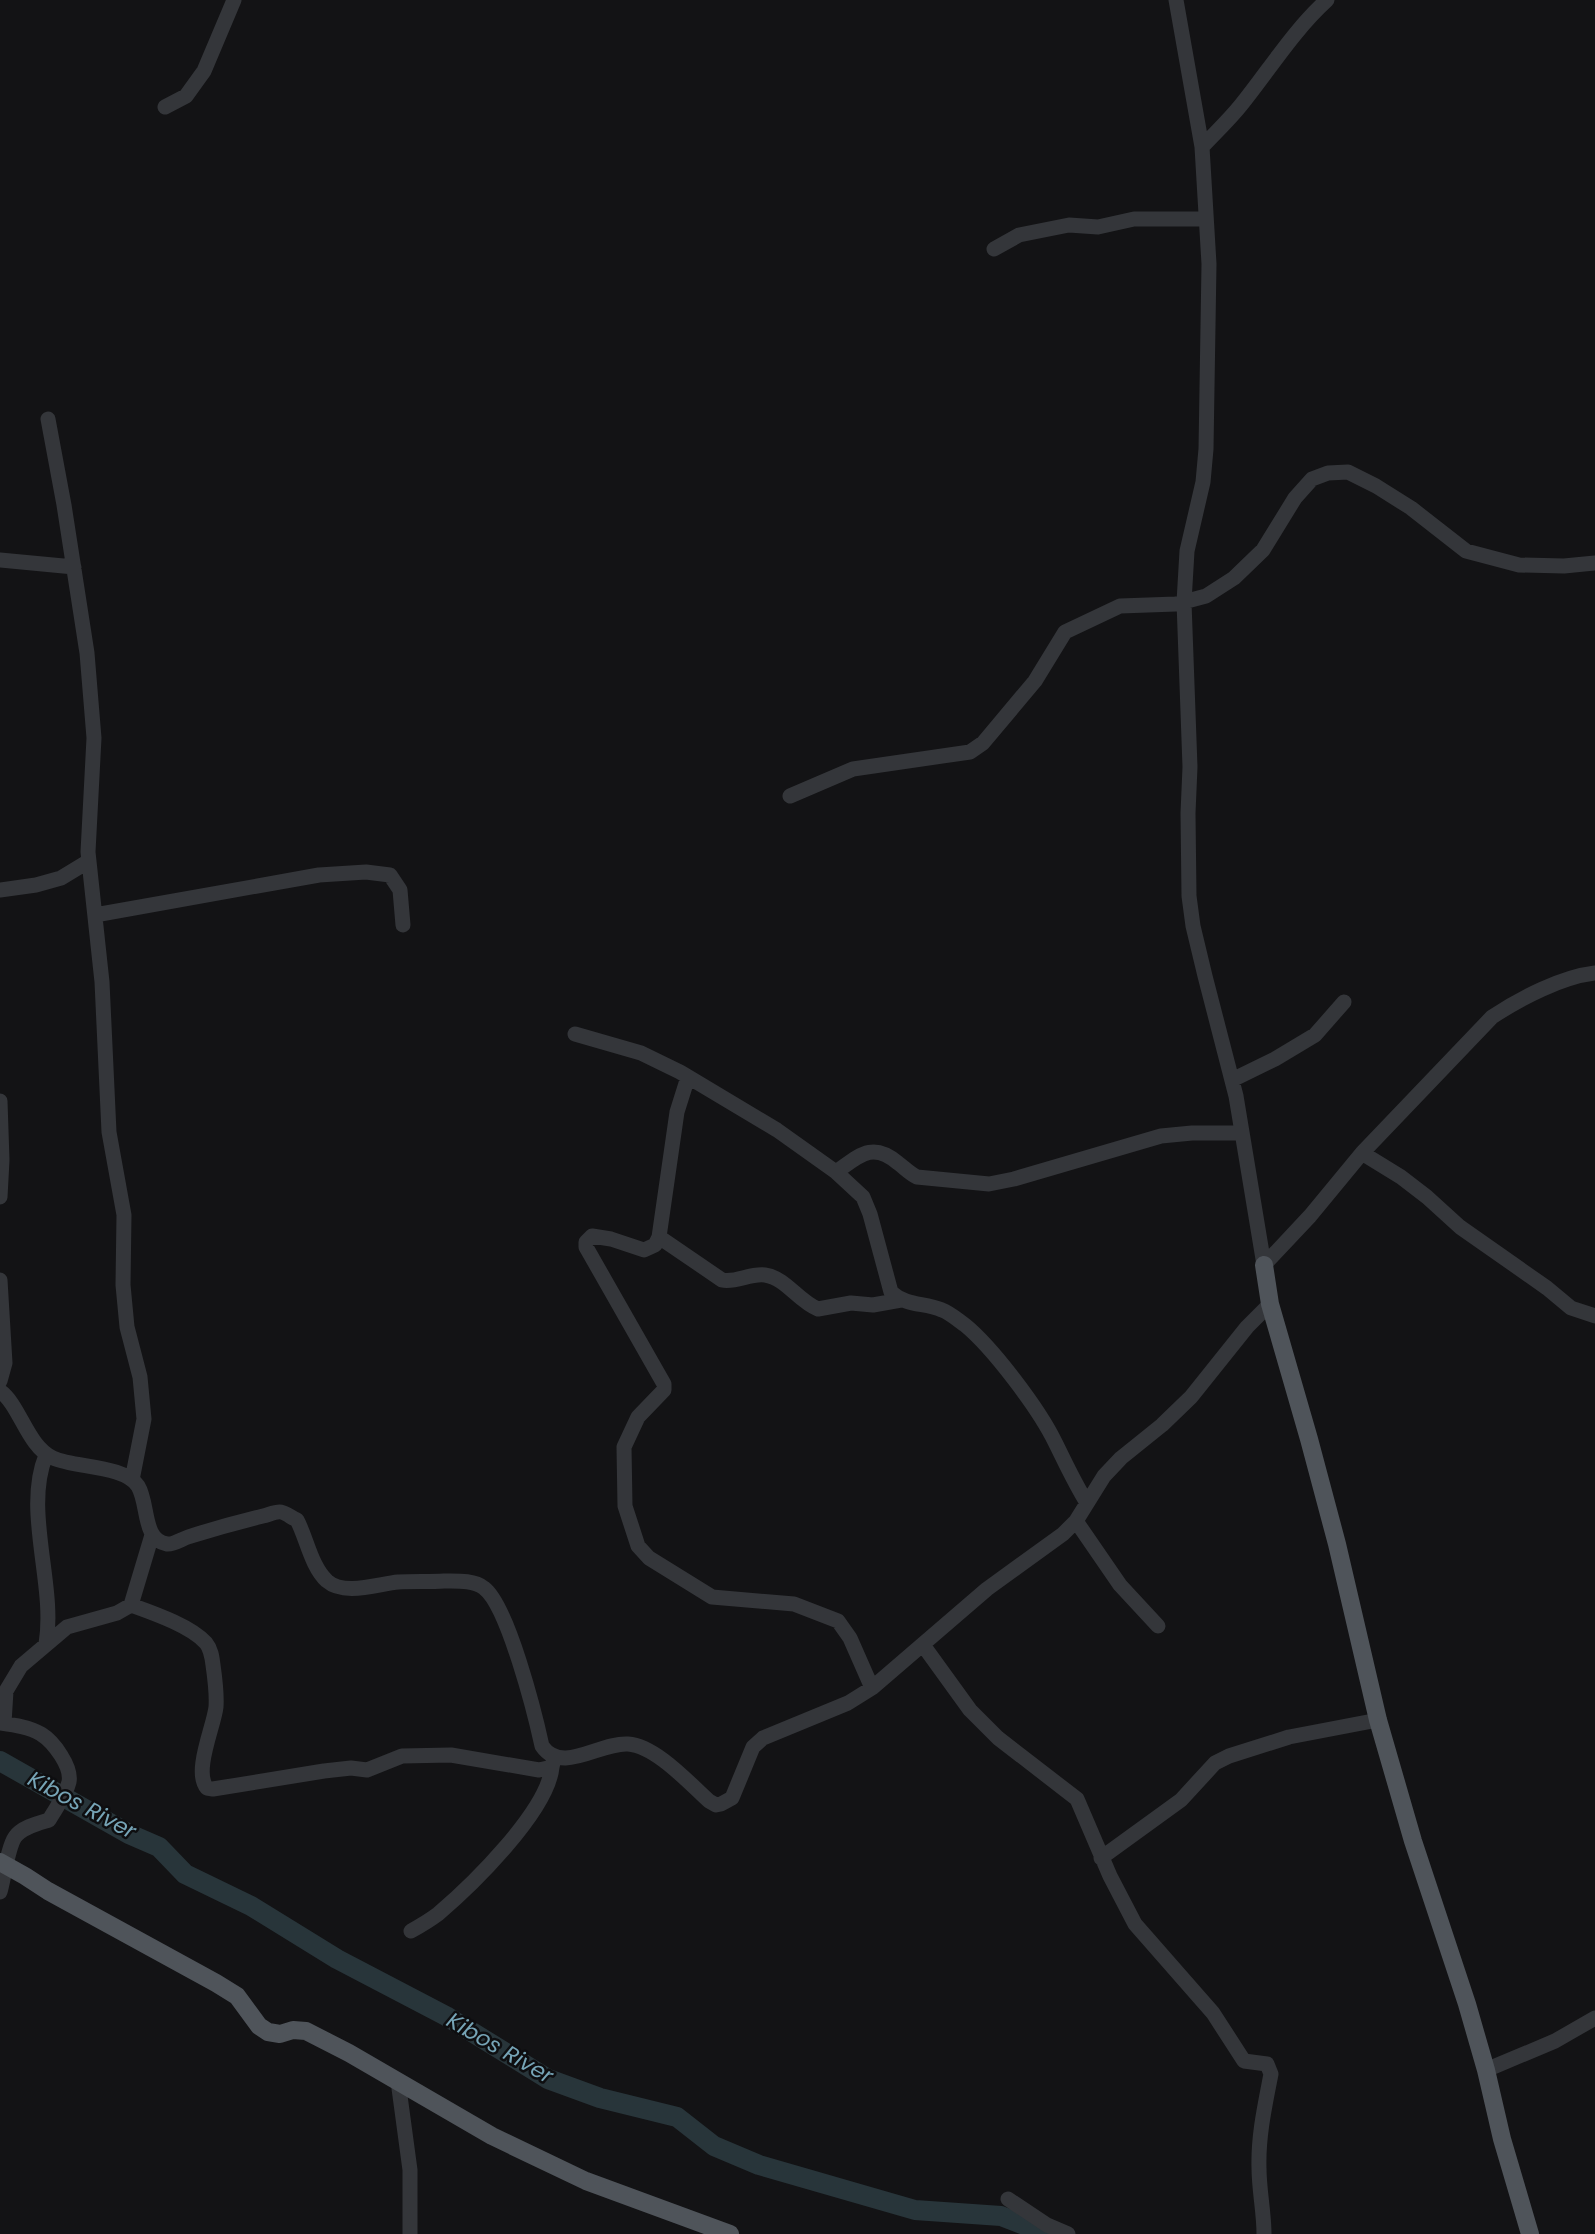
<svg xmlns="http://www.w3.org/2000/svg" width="1595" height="2234" viewBox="0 0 1595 2234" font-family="Poppins,sans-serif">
	<rect width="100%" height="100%" fill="#131315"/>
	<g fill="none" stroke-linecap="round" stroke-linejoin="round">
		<path stroke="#28353a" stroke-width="20" d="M 0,1761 L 129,1834 L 159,1847 L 185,1874 L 251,1906 L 337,1959 L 446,2016 L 548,2079 L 600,2098 L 677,2117 L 714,2146 L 759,2165 L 915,2210 L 1001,2216 L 1027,2226 L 1040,2234"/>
		<path stroke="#34363a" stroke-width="15" d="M 1176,0 L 1202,147 L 1209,264 L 1206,449 L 1203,482 L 1187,551 L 1184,602 L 1190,767 L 1188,813 L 1189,896 L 1193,926 L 1205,976 L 1236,1096 L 1264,1265
			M 165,107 L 186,96 L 204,71 L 234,0
			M 1202,147 C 1215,133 1229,120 1241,105 C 1270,69 1293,31 1327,0
			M 994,249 L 1019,235 L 1069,225 L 1098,227 L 1134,219 L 1206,219
			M 48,419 L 64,505 L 87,653 L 94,738 L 88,852 L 102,982 L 109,1132 L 124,1215 L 123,1285 L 127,1327 L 140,1377 L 144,1419 L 132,1480
			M 0,560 L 74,567
			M 790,796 L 853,769 L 970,752 L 983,743 L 1035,681 L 1065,632 L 1120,606 L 1176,604 L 1206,596 L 1234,578 L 1263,550 L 1295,498 L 1312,479 L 1328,473 L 1348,472 L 1376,486 L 1411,508 L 1466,551 L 1519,565 L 1564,566 L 1595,563
			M 0,890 L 36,885 L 61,878 L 89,861
			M 95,915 L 319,875 L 366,872 L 390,875 L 400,890 L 403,925
			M 575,1034 L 641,1053 L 680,1072 L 777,1130 L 836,1172 L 863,1197 L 870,1214 L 891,1292 C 908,1307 923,1302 942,1310 C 950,1313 958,1320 965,1325 C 993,1348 1039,1409 1055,1442 C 1066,1464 1074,1482 1087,1503
			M 688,1077 L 677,1112 L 659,1237 L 655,1245 L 644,1250 L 611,1239 L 592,1236 L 586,1242 L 586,1247 L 664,1384 L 664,1390 L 638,1417 L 624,1447 L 625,1506 L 638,1546 L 649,1558 L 712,1597 L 794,1604 L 838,1621 L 850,1638 L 872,1688
			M 1232,1080 L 1275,1059 L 1315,1035 L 1344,1002
			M 0,1101 L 2,1160 L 0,1197
			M 1362,1153 L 1401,1177 L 1427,1197 L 1460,1227 L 1547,1288 L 1571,1308 L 1595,1316
			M 836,1172 C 859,1156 872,1141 898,1163 C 905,1168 909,1173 917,1177 L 989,1184 L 1014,1179 L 1161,1136 L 1192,1133 L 1242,1133
			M 659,1237 L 722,1280 C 736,1283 750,1273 765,1275 C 786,1278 798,1301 818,1309 L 851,1303 L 873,1305 L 901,1300
			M 1264,1265 L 1310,1216 L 1362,1153 L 1492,1017 C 1521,998 1561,977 1595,973
			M 0,1280 L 5,1363 L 0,1381
			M 0,1391 C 20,1405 27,1446 53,1458 C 75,1468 124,1465 138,1486 C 149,1504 142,1540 167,1544 C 173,1545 182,1539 188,1537 C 213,1529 238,1522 263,1516 C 268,1515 276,1511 281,1512 C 286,1513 292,1518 297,1520 C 307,1539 311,1566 327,1581 C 344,1596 378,1584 398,1582 C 414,1581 429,1582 444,1581 C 457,1581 474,1580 484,1588 C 508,1606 535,1714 542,1746 C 562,1775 600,1742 628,1744 C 656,1746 689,1783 709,1801 L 716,1805 L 721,1804 L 732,1798 L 753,1747 L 763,1738 L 848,1703 L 872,1688 L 987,1589 L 1063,1534 L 1076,1521 L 1104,1476 L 1121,1458 L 1162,1425 L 1191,1397 L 1247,1327 L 1270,1304
			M 1076,1521 L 1120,1585 L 1158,1626
			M 131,1605 C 153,1613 191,1626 206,1643 C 211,1649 212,1657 213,1665 C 215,1679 217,1693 216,1707 C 214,1726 193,1772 207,1788 L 213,1789 L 324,1771 L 351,1768 L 367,1770 L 402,1756 L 451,1755 L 539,1770 L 552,1767 L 554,1758
			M 46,1644 C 56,1584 23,1511 46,1455
			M 923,1645 L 970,1710 L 998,1738 L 1077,1799 L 1110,1876 L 1135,1924 L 1213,2013 L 1244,2061 L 1267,2064 L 1271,2074 C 1265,2105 1258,2136 1259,2168 C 1259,2190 1264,2212 1264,2234
			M 0,1723 C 14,1725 29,1727 41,1734 C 54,1742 72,1767 69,1782 C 66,1795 56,1808 49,1820 C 39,1823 22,1827 15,1837 C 8,1847 4,1878 0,1892
			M 4,1723 L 6,1691 L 21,1666 L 67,1627 L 117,1613 L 131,1605 L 152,1535
			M 1101,1858 L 1181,1800 L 1215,1763 L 1229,1756 L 1289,1737 L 1378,1720
			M 411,1931 C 420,1926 430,1920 438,1914 C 472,1885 548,1811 552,1767
			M 1486,2070 L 1555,2041 L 1595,2018
			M 398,2081 L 410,2170 L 410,2234
			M 1008,2199 L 1047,2225 L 1068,2234"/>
		<path stroke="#4f545a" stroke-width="18" d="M 1264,1265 L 1270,1304 L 1309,1439 L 1337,1544 L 1378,1720 L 1413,1841 L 1467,2004 L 1486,2070 L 1502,2139 L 1530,2234
			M 0,1862 L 25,1876 L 48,1891 L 216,1983 L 237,1996 L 259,2026 L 268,2032 L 280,2034 L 293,2030 L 306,2031 L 349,2053 L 492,2136 L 586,2181 L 730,2234"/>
	</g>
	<g text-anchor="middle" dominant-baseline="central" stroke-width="5" stroke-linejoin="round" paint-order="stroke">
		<g font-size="22" font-style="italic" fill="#76a4b6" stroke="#0e0e10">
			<text transform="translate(82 1805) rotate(28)">Kibos River</text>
			<text transform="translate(500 2048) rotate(30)">Kibos River</text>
		</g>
	</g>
</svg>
